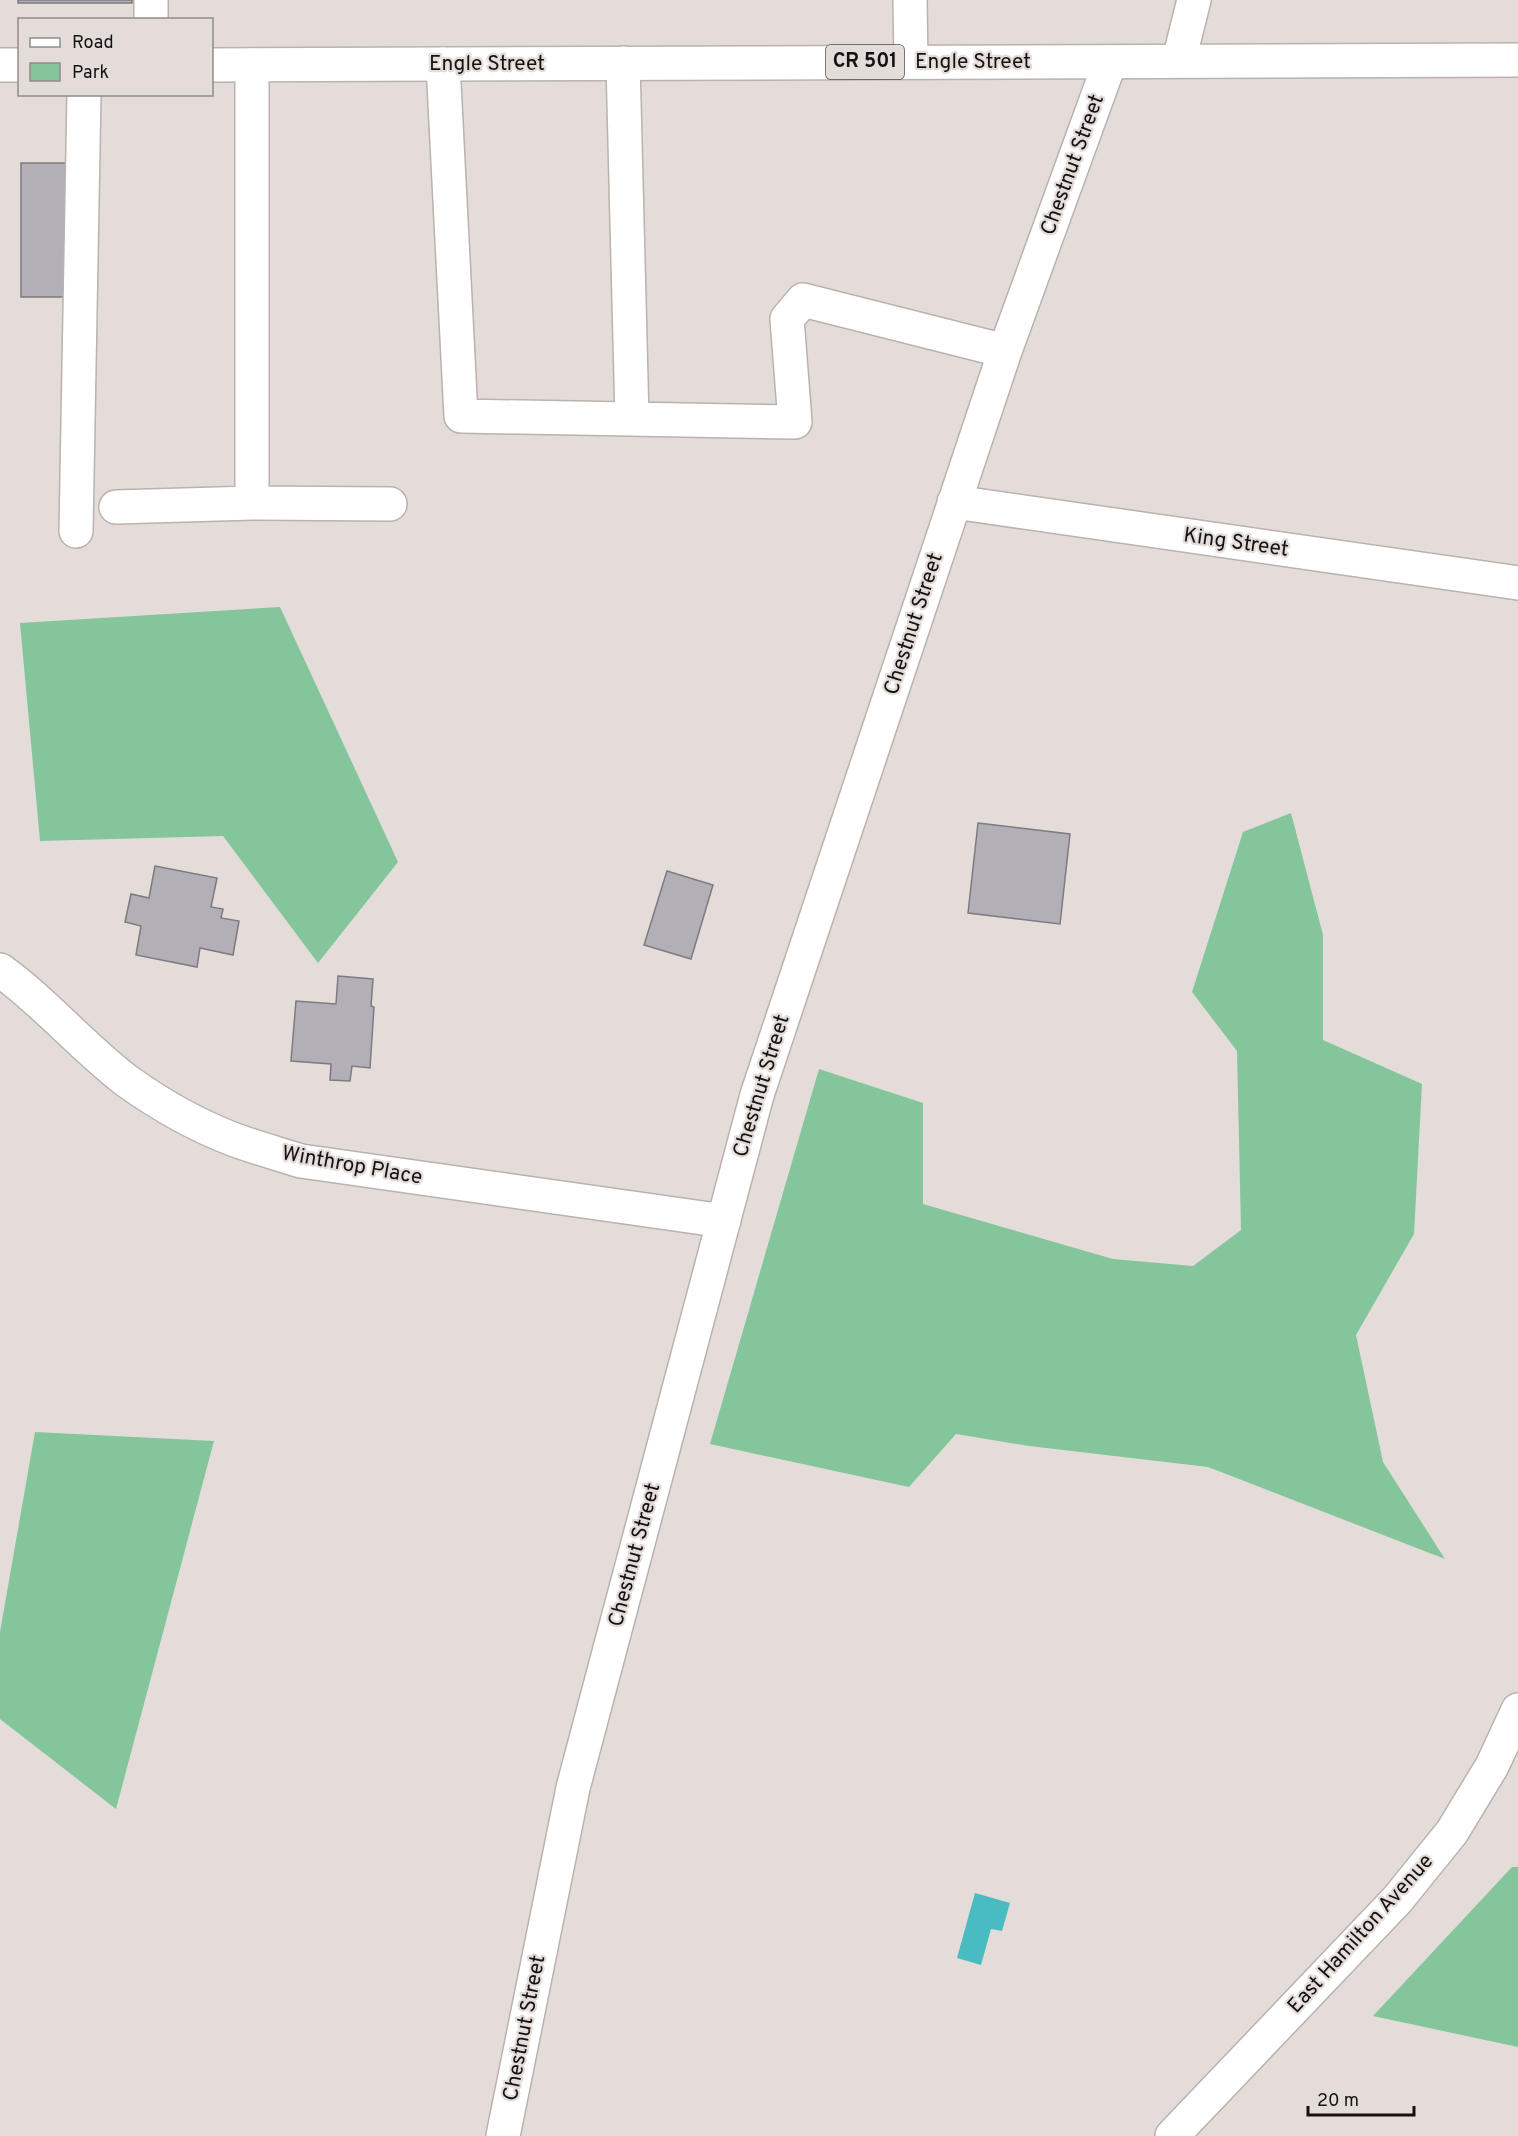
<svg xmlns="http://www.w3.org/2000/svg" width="1518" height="2136" viewBox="0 0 1518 2136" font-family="Overpass,sans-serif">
	<rect width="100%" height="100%" fill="#e4dcd9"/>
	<path fill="#84c59c" d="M 280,607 L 398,862 L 318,963 L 223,836 L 40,841 L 20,623 Z
		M 1291,813 L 1323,935 L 1323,1040 L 1422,1084 L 1414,1234 L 1356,1335 L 1383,1462 L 1445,1559 L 1208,1467 L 1029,1446 L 956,1434 L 909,1487 L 710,1444 L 819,1069 L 923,1103 L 923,1204 L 1113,1259 L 1193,1266 L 1241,1230 L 1237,1051 L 1192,992 L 1243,832 Z
		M 35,1432 L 214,1441 L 116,1809 L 0,1719 L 0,1632 Z
		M 1512,1867 L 1518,1867 L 1518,2047 L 1373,2016 Z"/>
	<path fill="#48bcc1" d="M 975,1893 L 1010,1903 L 1002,1931 L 991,1929 L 981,1965 L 957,1958 Z"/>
	<path fill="#b3afb6" stroke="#7e7a80" stroke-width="1.5" d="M 18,0 L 132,0 L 132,3 L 18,3 Z
		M 21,163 L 69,163 L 70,297 L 21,297 Z
		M 978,823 L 1070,834 L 1060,924 L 968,913 Z
		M 155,866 L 217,878 L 211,907 L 223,909 L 221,918 L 239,921 L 233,955 L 200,948 L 197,967 L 136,955 L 141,926 L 125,922 L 131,894 L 149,898 Z
		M 667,871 L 713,885 L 691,959 L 644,945 Z
		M 338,976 L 373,979 L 371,1006 L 374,1007 L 370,1068 L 352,1066 L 350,1081 L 330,1080 L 331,1064 L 291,1061 L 296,1001 L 336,1004 Z"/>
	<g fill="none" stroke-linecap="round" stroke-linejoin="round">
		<defs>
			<path id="minor" d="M 910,0 L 911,62
				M 151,20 L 151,0
				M 1179,60 L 1194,0
				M 623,63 L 632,419
				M 443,64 L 461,416 L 795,422 L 787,319 L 803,300 L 1005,351
				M 252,65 L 252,503 L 390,504
				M 954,502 L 1518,583
				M 116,507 L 252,503
				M 76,531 L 84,94
				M 0,970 C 46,1003 82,1047 127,1081 C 159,1104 198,1126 235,1140 C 257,1148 279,1154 301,1161 L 724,1221
				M 503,2136 L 573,1788 L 757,1095 L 1005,351 L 1110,62
				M 1172,2136 L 1397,1900 L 1452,1832 L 1492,1766 L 1518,1710"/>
			<path id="major" d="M 0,65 L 20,65
				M 212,65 L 1518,60"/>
		</defs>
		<use href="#minor" stroke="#b9b2af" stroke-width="36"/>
		<use href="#major" stroke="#b9b2af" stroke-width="36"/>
		<use href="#minor" stroke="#fff" stroke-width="33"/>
		<use href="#major" stroke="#fff" stroke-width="33"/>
	</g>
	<g text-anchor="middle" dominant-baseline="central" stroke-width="4.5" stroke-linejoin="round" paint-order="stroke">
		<rect fill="#e4dcd9" stroke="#524f4c" stroke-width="1.5" x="826" y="45" width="78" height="34" rx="4.5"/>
		<g font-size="20" font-weight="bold" fill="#141210">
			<text x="865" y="62">CR 501</text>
		</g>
		<g font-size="21" fill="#141210" stroke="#e4dcd9">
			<text x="973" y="62">Engle Street</text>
			<text x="487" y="64">Engle Street</text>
			<text transform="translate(1073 165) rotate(-70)">Chestnut Street</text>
			<text transform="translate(1236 543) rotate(8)">King Street</text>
			<text transform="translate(914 624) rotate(-72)">Chestnut Street</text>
			<text transform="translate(762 1086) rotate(-73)">Chestnut Street</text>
			<text transform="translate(352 1166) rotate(10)">Winthrop Place</text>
			<text transform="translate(635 1555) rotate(-75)">Chestnut Street</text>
			<text transform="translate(1361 1934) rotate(-48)">East Hamilton Avenue</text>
			<text transform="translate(525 2028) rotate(-79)">Chestnut Street</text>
		</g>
	</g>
	<rect x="18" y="18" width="195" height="78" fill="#e4dcd9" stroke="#918b89" stroke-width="1.5"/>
	<rect x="30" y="38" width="30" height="9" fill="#ffffff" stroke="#918b89" stroke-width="1.5"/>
	<text x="72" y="48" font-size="18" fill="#141210">Road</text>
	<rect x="30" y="63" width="30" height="18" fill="#84c59c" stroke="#918b89" stroke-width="1.5"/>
	<text x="72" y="78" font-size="18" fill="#141210">Park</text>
	<path d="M1308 2106v9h106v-9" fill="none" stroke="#141210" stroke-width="3"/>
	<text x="1317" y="2106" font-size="18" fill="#141210" stroke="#e4dcd9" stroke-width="4.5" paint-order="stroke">20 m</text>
</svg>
